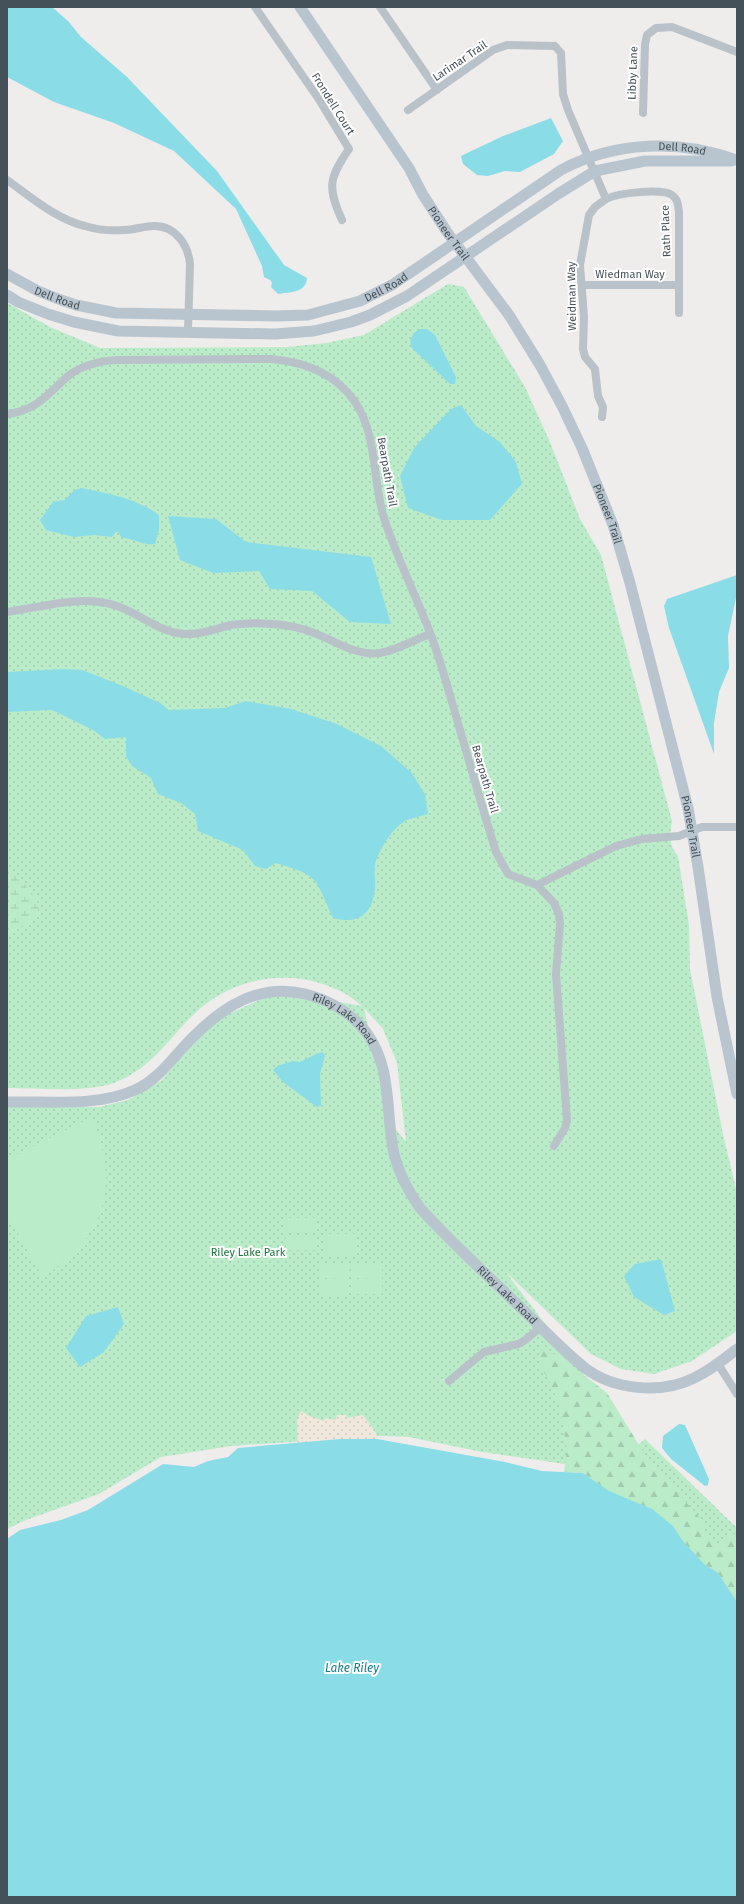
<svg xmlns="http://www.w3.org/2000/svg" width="744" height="1904" viewBox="0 0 744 1904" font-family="'Fira Sans',sans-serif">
	<defs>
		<pattern id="grass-dots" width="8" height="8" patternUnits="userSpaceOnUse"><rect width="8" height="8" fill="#bbecc9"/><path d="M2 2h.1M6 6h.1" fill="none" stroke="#a2ccaf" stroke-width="1.8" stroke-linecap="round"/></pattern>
		<pattern id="forest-firs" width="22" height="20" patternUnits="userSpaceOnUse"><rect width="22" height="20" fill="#bbecc9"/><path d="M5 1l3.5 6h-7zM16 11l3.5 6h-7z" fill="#a2ccaf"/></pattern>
		<pattern id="wetland-marsh" width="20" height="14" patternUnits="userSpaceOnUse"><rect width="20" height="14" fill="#bbecc9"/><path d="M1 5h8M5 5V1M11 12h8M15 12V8" fill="none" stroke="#a2ccaf"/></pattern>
		<pattern id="sand-dots" width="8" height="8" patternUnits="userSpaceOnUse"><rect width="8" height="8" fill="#f0e8dc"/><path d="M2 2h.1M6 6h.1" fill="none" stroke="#cfc9bf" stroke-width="1.8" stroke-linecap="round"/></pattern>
	</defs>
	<rect width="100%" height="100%" fill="#efecec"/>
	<path fill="url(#grass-dots)" fill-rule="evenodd" d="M 448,284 L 464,287 L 525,387 L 550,442 L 580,519 L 601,555 L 672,821 C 670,834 668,845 678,856 L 689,925 L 690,969 L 723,1134 L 737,1193 L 737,1331 L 692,1361 L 654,1374 L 621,1369 L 591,1354 L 505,1271 L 619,1421 L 579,1466 L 482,1452 L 409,1437 L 382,1436 L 231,1446 L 161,1457 L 99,1494 L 26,1520 L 7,1529 L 7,1107 L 99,1107 L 128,1100 L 161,1081 L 209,1023 L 279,991 L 362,1006 C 355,1001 348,994 340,991 C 290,966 229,977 190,1018 C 168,1041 151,1066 121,1080 C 93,1094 39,1088 7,1088 L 7,303 L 50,327 L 100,348 L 287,347 L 326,343 L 364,335 ZM 364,1008 L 383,1029 L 397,1063 L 406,1142 L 390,1122 Z
		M 645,1439 L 737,1528 L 737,1614 L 596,1483 Z"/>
	<path fill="url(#forest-firs)" d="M 542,1347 L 567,1362 L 607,1393 L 647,1458 L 700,1518 L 706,1533 L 718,1548 L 728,1537 L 737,1533 L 737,1602 L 718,1573 L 704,1564 L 682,1540 L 673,1526 L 652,1509 L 609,1491 L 583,1473 L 564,1472 L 567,1450 L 559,1403 L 548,1378 L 540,1367 Z"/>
	<path fill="url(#wetland-marsh)" d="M 7,869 C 17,878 51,903 34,918 C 25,925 15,930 7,939 Z"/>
	<path fill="url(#sand-dots)" d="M 301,1411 L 309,1416 L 324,1421 L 325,1418 L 336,1420 L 337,1415 L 346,1415 L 347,1418 L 363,1415 L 376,1433 L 377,1439 L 340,1439 L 298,1443 L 297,1420 Z"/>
	<path fill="#bbecc9" d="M 92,1117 C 110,1163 115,1206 80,1246 C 70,1258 55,1268 43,1278 L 7,1214 L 7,1159 Z
		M 285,1218 L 315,1218 L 315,1232 L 285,1232 Z
		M 323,1234 L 357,1234 L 357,1255 L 323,1255 Z
		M 286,1237 L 315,1237 L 315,1250 L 286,1250 Z
		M 320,1263 L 350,1263 L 349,1279 L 320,1278 Z
		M 352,1263 L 382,1263 L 382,1279 L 352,1278 Z
		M 320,1279 L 349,1279 L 349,1295 L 319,1295 Z
		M 352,1279 L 382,1279 L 382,1294 L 352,1294 Z"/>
	<path fill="#8adde7" d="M 7,7 L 33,7 L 35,8 L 52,7 L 68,21 L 81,37 L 127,77 L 217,171 L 284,265 L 307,278 C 306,293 290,292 278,294 L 271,287 L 272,283 L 270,280 L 264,277 L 262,266 L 236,209 L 174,151 L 114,123 L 54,102 L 7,77 Z
		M 551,118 L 563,141 L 554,154 L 520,172 L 505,171 L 488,176 L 477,175 L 463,164 L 461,156 L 503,136 Z
		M 419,329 L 427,329 L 435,335 L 456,377 L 455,384 L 450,384 L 412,348 C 408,340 412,335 419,329 Z
		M 461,405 L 476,426 L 500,442 L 516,462 L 522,484 L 490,520 L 442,520 L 408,508 L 400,476 L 414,448 L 451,409 Z
		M 81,488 C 107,493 138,499 159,515 L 159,530 L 155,544 C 142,546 134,538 122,538 L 118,532 L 116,532 L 112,537 L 94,535 L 74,537 L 46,530 L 40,520 L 53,502 L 64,500 L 75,490 Z
		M 168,516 L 216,519 L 246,542 L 371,557 L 391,624 L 350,622 L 312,591 L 270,589 L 259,571 L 213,573 L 180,560 Z
		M 737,575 L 737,593 L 728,636 L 729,668 L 719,692 L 714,723 L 714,754 L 669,628 L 664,606 L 667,599 Z
		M 63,669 L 82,670 L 123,686 L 160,703 L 169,710 L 225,708 L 246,701 L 291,709 L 337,724 L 381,746 L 411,772 L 425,794 L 428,814 C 421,816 414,818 407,820 C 393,827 381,847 376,861 C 373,869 376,880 375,889 C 372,914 359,925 333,918 C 328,908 320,885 313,879 C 303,870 288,867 276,863 L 266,869 L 255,866 L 243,850 L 198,831 L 195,814 L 181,803 L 158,794 L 151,778 L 132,766 L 126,756 L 126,737 L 105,739 L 93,730 L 52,710 L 7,712 L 7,672 Z
		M 323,1052 L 325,1056 L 320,1074 L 321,1105 L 317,1107 L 283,1082 L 273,1070 L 277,1066 L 293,1061 L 300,1062 L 316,1054 Z
		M 661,1259 L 675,1311 L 664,1315 L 634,1297 L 624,1276 L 635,1264 Z
		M 118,1307 L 124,1324 L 104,1352 L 80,1367 L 66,1348 L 86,1316 Z
		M 679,1424 L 685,1425 L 709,1479 L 708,1485 L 705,1486 L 671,1459 L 662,1448 L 663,1436 Z
		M 340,1439 L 377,1439 L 505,1462 L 542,1471 L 583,1473 L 609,1491 L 652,1509 L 673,1526 L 682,1540 L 704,1564 L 718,1573 L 737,1602 L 737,1897 L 7,1897 L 7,1539 L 20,1530 L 61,1520 L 88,1510 L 163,1464 L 194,1467 L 208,1461 L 228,1457 L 238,1448 Z"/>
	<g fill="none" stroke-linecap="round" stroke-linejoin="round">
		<path stroke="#b8c2c8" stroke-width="8" d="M 255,7 L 318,98 L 349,149 C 329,178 327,187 342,220
			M 380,7 L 437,90
			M 408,110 L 493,50 L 507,45 L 555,46 L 561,53 L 563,94 L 568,110 L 606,199 L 595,207 L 589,215 L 580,265 L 584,317 L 583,349 L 585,357 L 595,369 L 598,396 L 603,407 L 602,417
			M 643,113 L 645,44 L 647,35 L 656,28 L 672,27 L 737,52
			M 7,180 C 31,197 56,219 85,226 C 98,230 111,231 124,230 C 134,230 144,226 154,226 C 176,226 188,245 190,264 L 188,332
			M 606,199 C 618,193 661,188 672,195 C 678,199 678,205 679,212 L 679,313
			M 583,285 L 678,285
			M 7,414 C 36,411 48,394 68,376 C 82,365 100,361 117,360 L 272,359 C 304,362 336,374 355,402 C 378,436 372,480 384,518 C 397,558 416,596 431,635 C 441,662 448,689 456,716 C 469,761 482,807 496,852 L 508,874 L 537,885 L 616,846 L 642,839 L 679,836 L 702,827 L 737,827
			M 7,612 C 42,607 83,594 117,606 C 141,614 158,632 184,634 C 200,635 215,629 231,625 C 244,623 260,623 273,624 C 287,625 302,628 314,633 C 336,641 355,656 380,653 C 397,650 414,640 430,634
			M 537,885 L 554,903 L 559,914 L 560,924 L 556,974 L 567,1120 L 565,1128 L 554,1146
			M 718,1364 L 737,1394
			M 449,1381 L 484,1352 L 518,1344 L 524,1341 L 541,1327"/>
		<g stroke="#b8c5ce" stroke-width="11">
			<path id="s1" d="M 300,7 L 409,168 L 423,195 L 447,232 L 509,315 L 540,365 L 562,406 L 582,448 L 613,525 L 630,583 L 688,808 L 698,867 L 717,997 L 737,1094"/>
			<path id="s2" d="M 7,274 L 38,291 L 61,300 L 76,305 L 116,313 L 276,316 L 308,315 L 360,301 L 392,285 L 561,170 C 615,141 680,139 736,160"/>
			<path d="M 7,295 L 18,302 L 48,314 L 74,322 L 118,331 L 275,334 L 314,331 L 351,322 L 370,315 L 407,296 L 558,194 L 595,171 L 645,161 L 731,161"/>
			<path id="s3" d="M 7,1102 C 49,1101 97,1107 135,1090 C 153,1082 166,1067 179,1052 C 212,1015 252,981 305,994 C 329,1000 350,1012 366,1032 C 393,1068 385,1112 394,1154 C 399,1174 408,1191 420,1208 C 450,1241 484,1272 517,1304 C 539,1325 561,1349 585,1368 C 614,1390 660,1394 692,1379 C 708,1372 723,1360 737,1349"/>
		</g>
	</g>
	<g text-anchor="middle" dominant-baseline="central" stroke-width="4" stroke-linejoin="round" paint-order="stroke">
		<g font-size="11" fill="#455158" stroke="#fff">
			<text transform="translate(460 61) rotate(-34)">Larimar Trail</text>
			<text transform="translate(633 73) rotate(-88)">Libby Lane</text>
			<text transform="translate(333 104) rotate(58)">Frondell Court</text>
			<text stroke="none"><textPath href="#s2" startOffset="728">Dell Road</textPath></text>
			<text transform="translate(666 231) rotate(-92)">Rath Place</text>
			<text stroke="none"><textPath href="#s1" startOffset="271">Pioneer Trail</textPath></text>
			<text x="630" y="274">Wiedman Way</text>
			<text stroke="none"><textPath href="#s2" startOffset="392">Dell Road</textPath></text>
			<text transform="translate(572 296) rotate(-91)">Weidman Way</text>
			<text stroke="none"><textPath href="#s2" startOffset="56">Dell Road</textPath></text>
			<text transform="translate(387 472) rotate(80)">Bearpath Trail</text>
			<text stroke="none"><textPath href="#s1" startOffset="595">Pioneer Trail</textPath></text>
			<text transform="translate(485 779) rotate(74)">Bearpath Trail</text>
			<text stroke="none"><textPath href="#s1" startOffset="919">Pioneer Trail</textPath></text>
			<text stroke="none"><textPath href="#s3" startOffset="382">Riley Lake Road</textPath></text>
			<text stroke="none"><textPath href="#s3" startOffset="718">Riley Lake Road</textPath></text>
		</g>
		<g font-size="11" fill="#1a753e" stroke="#fff">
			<text x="248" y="1252">Riley Lake Park</text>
		</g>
		<g font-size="12" font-style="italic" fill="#127d8a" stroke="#fff">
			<text x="352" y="1668">Lake Riley</text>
		</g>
	</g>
	<rect width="744" height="1904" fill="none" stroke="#455158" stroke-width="16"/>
</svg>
